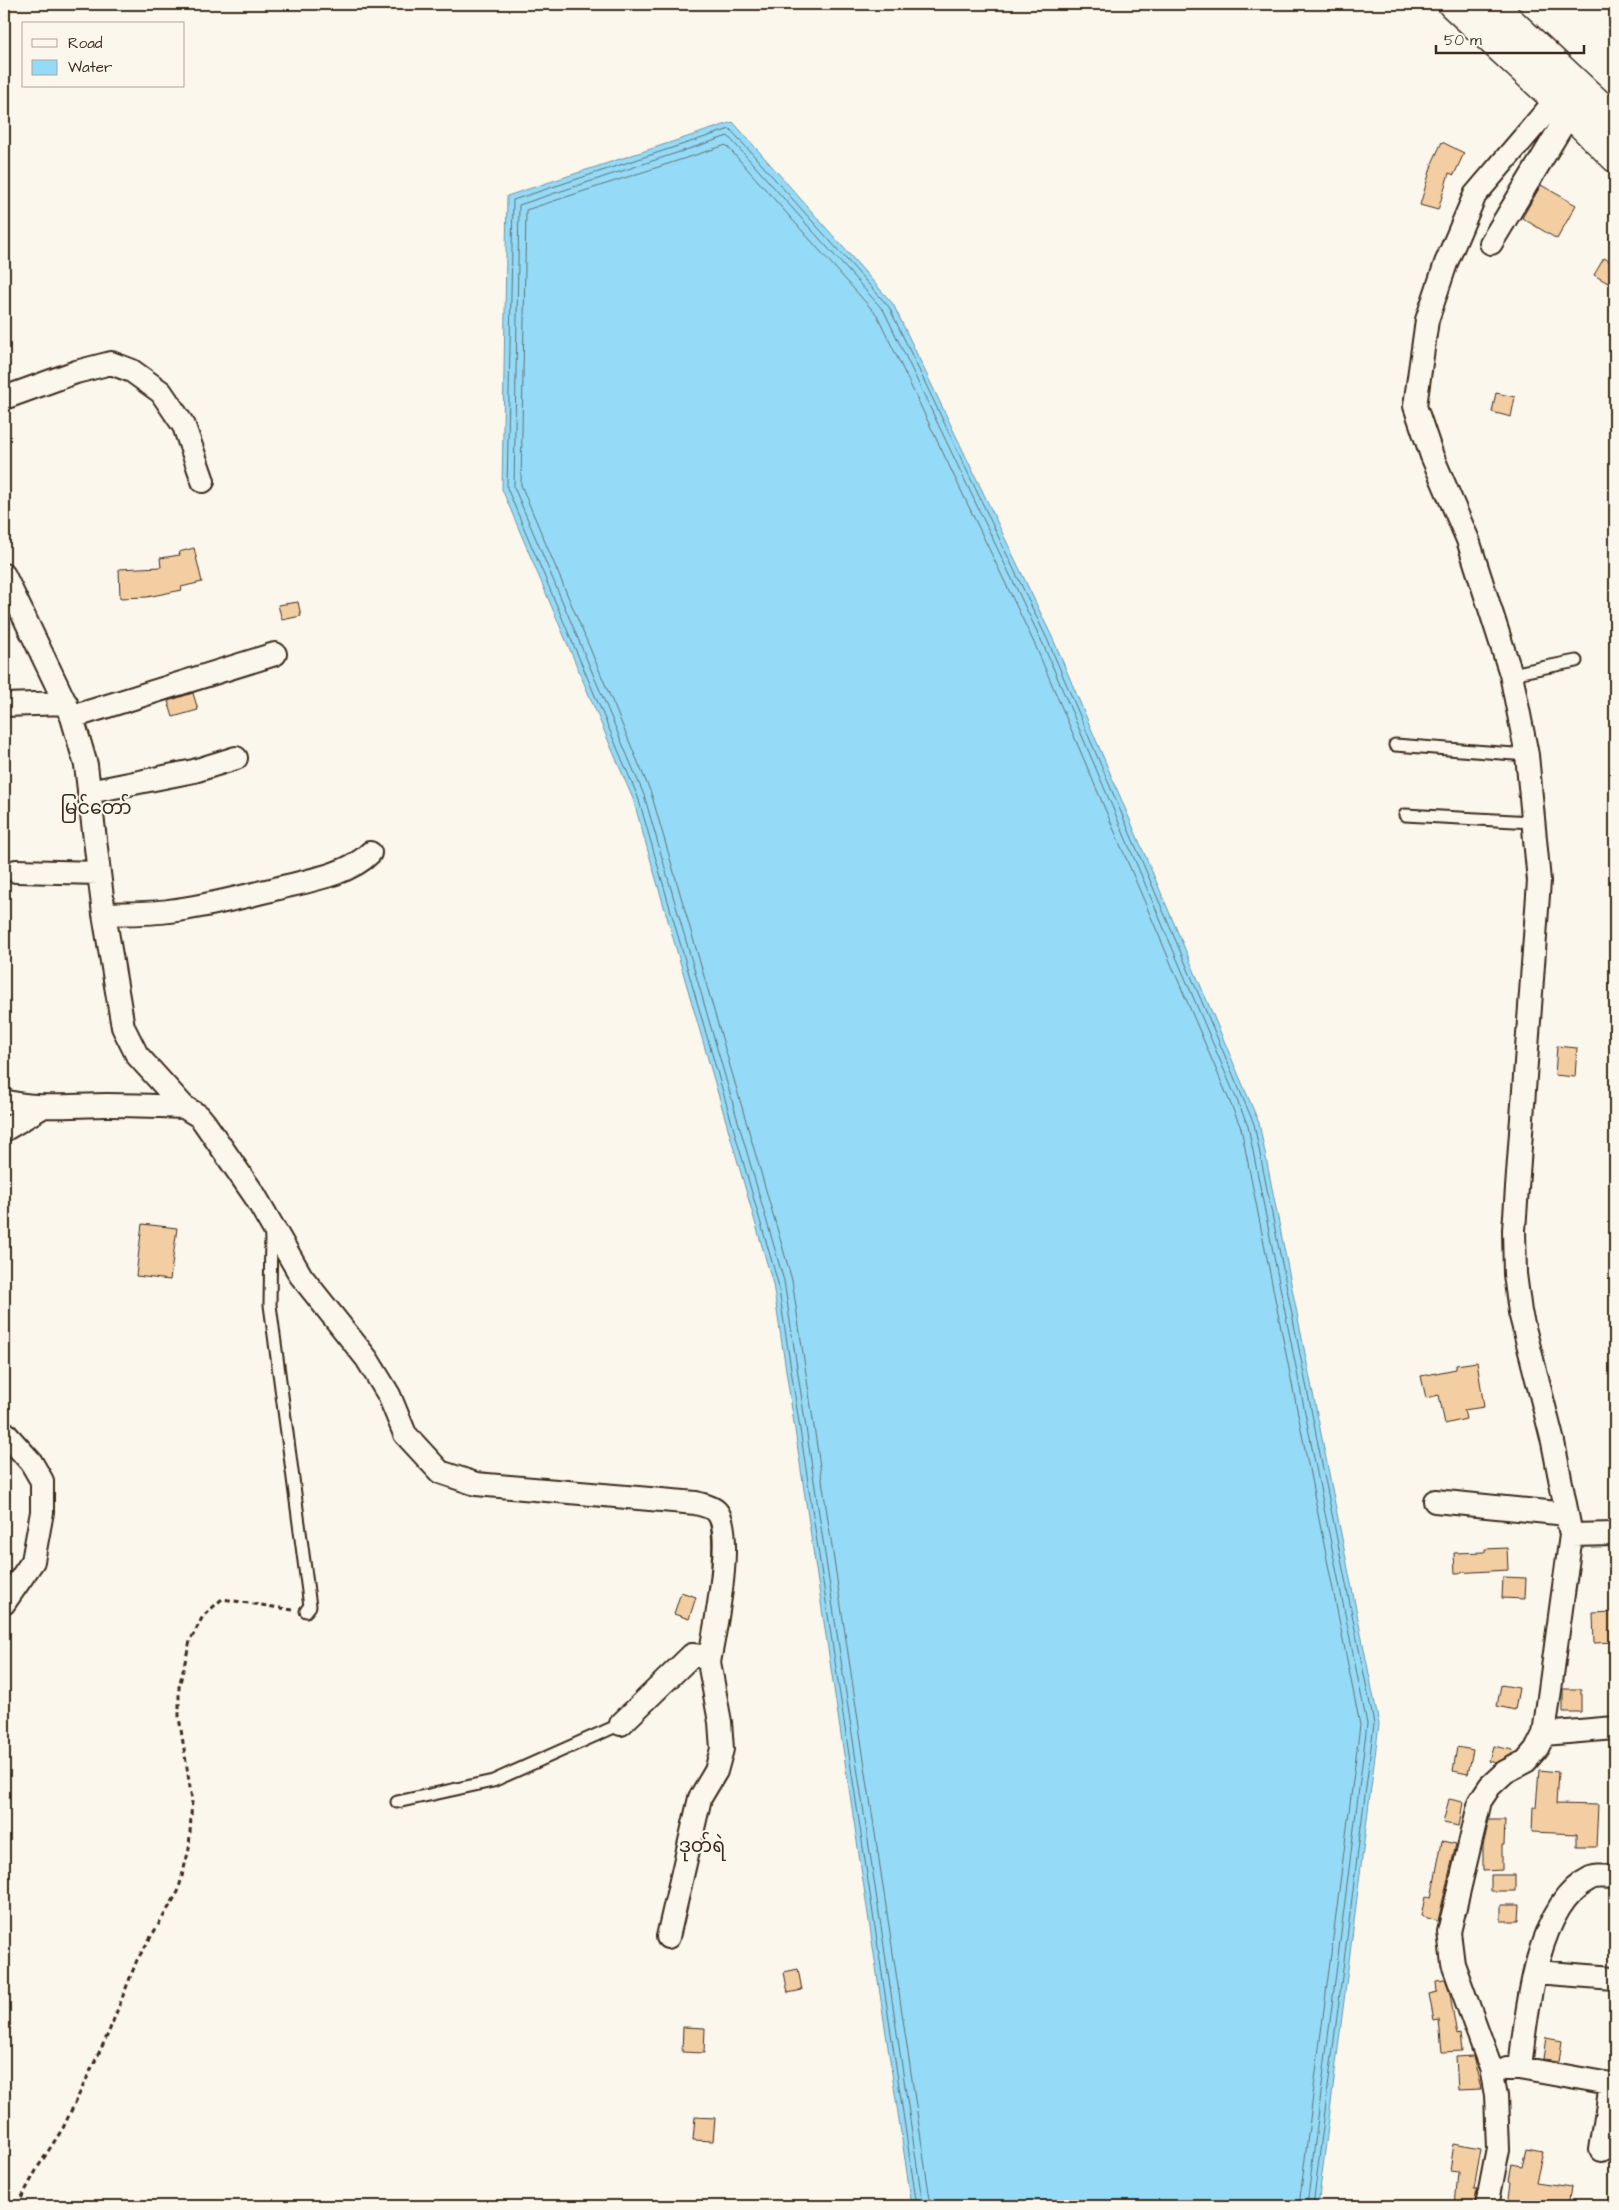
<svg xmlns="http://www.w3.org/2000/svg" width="1619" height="2210" viewBox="0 0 1619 2210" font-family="'Architects Daughter','Noto Sans Myanmar',sans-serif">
	<rect width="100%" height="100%" fill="#fbf7ec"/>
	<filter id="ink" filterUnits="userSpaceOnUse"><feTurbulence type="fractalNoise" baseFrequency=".02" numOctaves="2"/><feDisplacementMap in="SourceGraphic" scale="10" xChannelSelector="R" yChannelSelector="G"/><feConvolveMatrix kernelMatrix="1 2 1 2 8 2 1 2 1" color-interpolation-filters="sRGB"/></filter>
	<g filter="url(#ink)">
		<path fill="#95dbf7" stroke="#7194a0" d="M 733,122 L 893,304 L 1053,639 L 1259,1123 L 1379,1724 L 1318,2206 L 912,2206 L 773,1284 L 633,799 L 502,489 L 507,196 Z"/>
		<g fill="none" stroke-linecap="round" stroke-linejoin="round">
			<path stroke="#5f7175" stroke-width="1" d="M 917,2206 L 778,1283 L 638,797 L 507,488 L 513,200 L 730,129 L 889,307 L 1048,641 L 1254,1124 L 1374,1724 L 1313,2206
				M 923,2206 L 784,1281 L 644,795 L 514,487 L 519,205 L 728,136 L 884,311 L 1043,644 L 1248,1126 L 1367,1724 L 1307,2206
				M 931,2206 L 792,1280 L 651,793 L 521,485 L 526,210 L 726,145 L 877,315 L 1036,647 L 1241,1128 L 1360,1725 L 1299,2206"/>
		</g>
		<path fill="#f3cea3" stroke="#3b2a1e" d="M 1442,142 L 1464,153 L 1454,175 L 1449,173 L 1438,210 L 1420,205 L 1433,161 Z
			M 1541,185 L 1576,205 L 1557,239 L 1522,218 Z
			M 1604,258 L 1615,264 L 1615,287 L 1594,275 Z
			M 1496,393 L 1515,397 L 1511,417 L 1492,412 Z
			M 194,548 L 202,582 L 181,587 L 182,590 L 147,597 L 120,598 L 119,569 L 161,567 L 160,558 L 180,555 L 179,552 Z
			M 298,602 L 301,616 L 282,620 L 278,605 Z
			M 193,693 L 198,710 L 173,717 L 168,701 Z
			M 1557,1046 L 1577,1048 L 1575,1077 L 1555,1075 Z
			M 142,1224 L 177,1228 L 170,1280 L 136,1276 Z
			M 1477,1362 L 1484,1407 L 1464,1410 L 1466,1419 L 1445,1424 L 1439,1395 L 1426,1398 L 1421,1376 L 1456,1369 L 1456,1365 Z
			M 1507,1548 L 1508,1570 L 1455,1573 L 1454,1553 L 1485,1552 L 1485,1549 Z
			M 1503,1577 L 1526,1578 L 1525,1599 L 1502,1598 Z
			M 681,1592 L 696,1597 L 689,1619 L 674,1614 Z
			M 1615,1612 L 1615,1642 L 1594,1643 L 1593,1613 Z
			M 1501,1685 L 1519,1688 L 1515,1710 L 1497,1706 Z
			M 1563,1689 L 1581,1689 L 1581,1712 L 1563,1712 Z
			M 1493,1746 L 1513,1750 L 1512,1754 L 1496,1763 L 1489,1761 Z
			M 1457,1747 L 1473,1750 L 1468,1774 L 1453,1771 Z
			M 1539,1770 L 1558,1772 L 1556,1804 L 1598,1805 L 1596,1847 L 1577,1847 L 1577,1834 L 1532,1832 L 1533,1807 L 1536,1807 Z
			M 1449,1799 L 1463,1802 L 1459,1826 L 1443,1823 Z
			M 1489,1820 L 1505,1820 L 1504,1845 L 1502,1845 L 1502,1870 L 1483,1871 L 1483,1846 Z
			M 1442,1841 L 1456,1844 L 1438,1921 L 1421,1916 L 1425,1897 L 1431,1898 Z
			M 1491,1875 L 1515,1875 L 1515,1891 L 1491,1891 Z
			M 1501,1905 L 1520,1905 L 1519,1921 L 1501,1921 Z
			M 798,1969 L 802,1990 L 788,1993 L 784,1972 Z
			M 1445,1980 L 1450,1994 L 1457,2035 L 1460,2034 L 1462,2051 L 1442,2052 L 1439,2020 L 1434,2021 L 1429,1994 L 1437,1992 L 1436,1981 Z
			M 683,2027 L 705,2028 L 704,2053 L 682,2052 Z
			M 1546,2038 L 1562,2041 L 1559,2061 L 1543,2059 Z
			M 1473,2056 L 1481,2089 L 1458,2090 L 1456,2057 Z
			M 695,2117 L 715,2118 L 713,2141 L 693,2140 Z
			M 1454,2144 L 1481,2149 L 1474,2189 L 1477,2189 L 1474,2206 L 1455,2206 L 1458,2171 L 1450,2170 Z
			M 1526,2149 L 1543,2152 L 1536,2182 L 1571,2187 L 1568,2206 L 1535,2203 L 1535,2206 L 1508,2206 L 1511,2182 L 1509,2181 L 1512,2164 L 1522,2166 Z"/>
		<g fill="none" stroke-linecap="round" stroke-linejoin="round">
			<defs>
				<path id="service" d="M 1511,674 L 1576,661
					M 1395,745 L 1527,755
					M 1405,815 L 1534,822
					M 271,1232 L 270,1305 L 309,1599 L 310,1606 L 306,1611
					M 397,1802 L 493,1781 L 621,1724"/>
				<path id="minor" d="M 1491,243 L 1569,114
					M 4,398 L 76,372 L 111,363 L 132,371 L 161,392 L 184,426 L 203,481
					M 4,575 L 72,717 L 86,765 L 104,914 L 123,1027 L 137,1055 L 184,1107 L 199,1116 L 204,1122 L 255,1196 L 301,1276 L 367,1359 L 389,1395 L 405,1434 L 440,1472 L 476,1484 L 696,1503 C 702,1505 713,1507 717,1512 C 735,1532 714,1635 709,1662 L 701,1656 L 692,1655 L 621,1724
					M 4,705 L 66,703
					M 72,717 L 275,654
					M 89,792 L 194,771 L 236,758
					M 16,871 L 99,873
					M 104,914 C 126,913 148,914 169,911 C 204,907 237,898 271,890 C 300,882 348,876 370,853
					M 4,1101 C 37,1110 73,1105 107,1105 C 132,1105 158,1106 184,1107
					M 4,1130 L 44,1106
					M 4,1432 L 31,1462 L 42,1481 L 42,1512 L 33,1561 L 4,1603
					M 1435,1501 L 1567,1514
					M 1571,1535 L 1615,1534
					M 1544,1734 L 1615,1728
					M 668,1937 L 700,1798 L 716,1771 L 722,1749 L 720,1722 L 709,1662
					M 1535,1972 L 1614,1978
					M 1507,2068 L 1520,2068 L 1615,2085
					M 1520,2068 C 1526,2016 1536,1905 1589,1879 C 1595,1875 1608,1877 1615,1877
					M 1601,2150 L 1611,2085
					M 1487,2206 L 1498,2149 L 1496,2095 L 1491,2068 L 1453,1964 L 1449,1932 L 1480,1801 L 1490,1786 L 1505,1772 L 1526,1761 L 1537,1748 L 1544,1734 L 1571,1535 L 1553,1442 L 1520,1312 L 1515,1274 L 1514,1230 L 1539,881 L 1527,755 L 1511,674 L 1468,540 L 1432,456 L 1415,406 L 1427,320 L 1446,263 L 1475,195 L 1556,100 L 1571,91"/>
				<path id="primary" d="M 1452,4 L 1556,100 L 1615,158
					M 1492,4 L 1615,119"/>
			</defs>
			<use href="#service" stroke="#3b2a1e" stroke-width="15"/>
			<use href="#minor" stroke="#3b2a1e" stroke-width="26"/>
			<use href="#primary" stroke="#3b2a1e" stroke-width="31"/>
			<path stroke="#3b2a1e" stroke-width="3" stroke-dasharray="5 4" stroke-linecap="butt" d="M 17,2206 L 38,2167 L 63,2128 L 108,2034 L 137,1960 L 178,1892 L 189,1849 L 192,1800 L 179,1717 L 179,1687 L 190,1641 L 203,1616 L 222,1599 L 293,1610"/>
			<use href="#service" stroke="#fbf7ec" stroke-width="11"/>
			<use href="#minor" stroke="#fbf7ec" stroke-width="22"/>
			<use href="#primary" stroke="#fbf7ec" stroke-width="28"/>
		</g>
	</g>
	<g text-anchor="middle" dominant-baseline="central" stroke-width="4" stroke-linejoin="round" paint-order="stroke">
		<g font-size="19" fill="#3b2a1e" stroke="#fbf7ec">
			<text x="96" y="808">မြင်တော်</text>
			<text x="702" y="1846">ဒုတ်ရဲ</text>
		</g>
	</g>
	<rect width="1619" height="2210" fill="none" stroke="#fbf7ec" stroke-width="20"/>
	<rect x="10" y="10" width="1599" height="2190" fill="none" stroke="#3b2a1e" stroke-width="2" filter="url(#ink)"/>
	<rect x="22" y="22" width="162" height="65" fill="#fbf7ec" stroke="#aea59a"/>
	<rect x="32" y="39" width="25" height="8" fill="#fbf7ec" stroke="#aea59a"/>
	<text x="68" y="48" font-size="15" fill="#3b2a1e">Road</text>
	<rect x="32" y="60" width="25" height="15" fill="#95dbf7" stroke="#aea59a"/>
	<text x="68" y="72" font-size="15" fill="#3b2a1e">Water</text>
	<path d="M1436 45v8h148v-8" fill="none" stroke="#3b2a1e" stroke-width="2.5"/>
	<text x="1444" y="45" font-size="15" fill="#3b2a1e" stroke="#fbf7ec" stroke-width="4" paint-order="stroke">50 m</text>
</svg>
